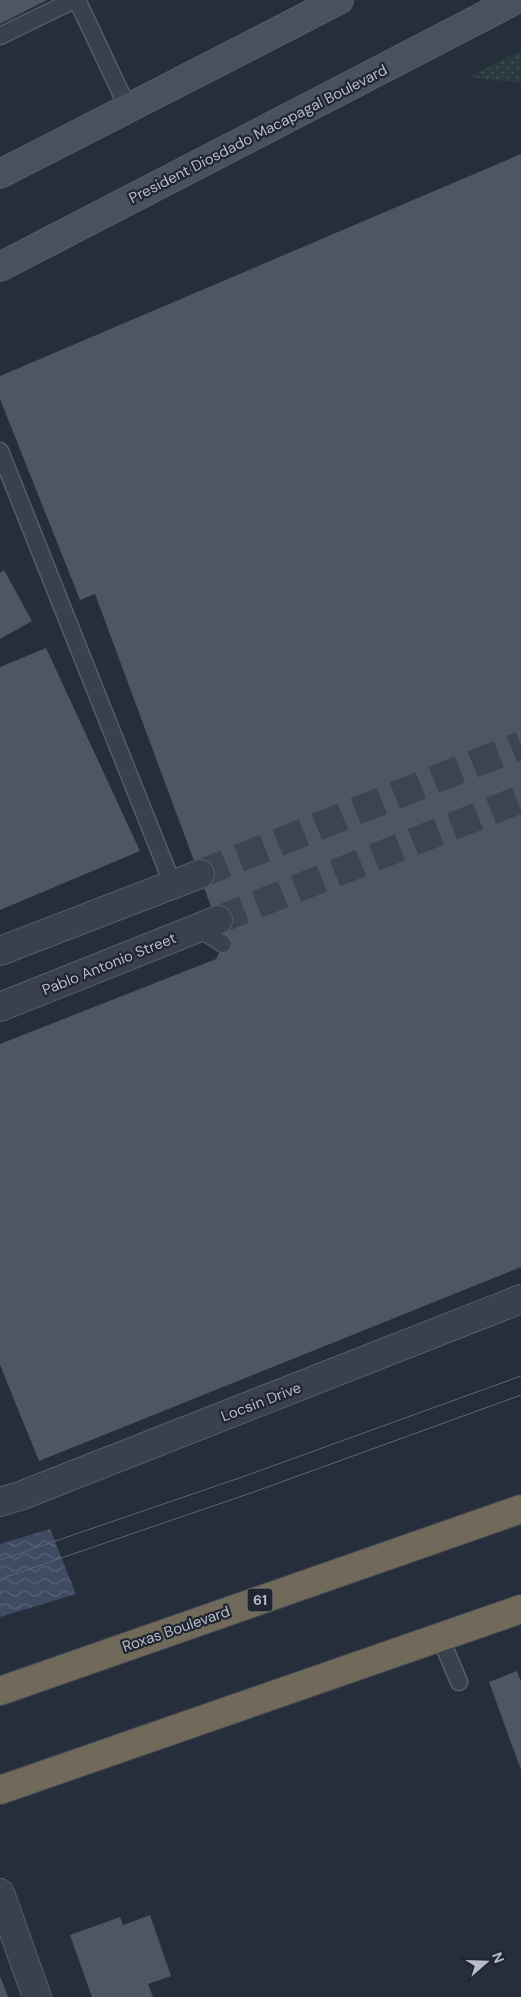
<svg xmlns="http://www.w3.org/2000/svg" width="521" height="1997" viewBox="0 0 521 1997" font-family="'DM Sans',sans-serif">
	<defs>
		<pattern id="grass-dots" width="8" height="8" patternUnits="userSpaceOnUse" patternTransform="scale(1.25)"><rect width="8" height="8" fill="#2a3b3d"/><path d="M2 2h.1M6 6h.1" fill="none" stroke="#475558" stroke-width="1.8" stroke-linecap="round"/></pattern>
		<pattern id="water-waves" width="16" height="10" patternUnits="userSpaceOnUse" patternTransform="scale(1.25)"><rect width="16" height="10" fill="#3f4b62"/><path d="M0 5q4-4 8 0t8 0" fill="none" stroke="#586377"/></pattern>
	</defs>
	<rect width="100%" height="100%" fill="#272e3b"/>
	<path fill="url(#grass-dots)" d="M 521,51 L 521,83 L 468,77 Z"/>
	<path fill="url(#water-waves)" d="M 50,1529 L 76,1594 L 0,1617 L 0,1544 Z"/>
	<path fill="#4e5665" d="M 0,0 L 47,0 L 0,24 Z
		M 521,154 L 521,1267 L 39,1461 L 0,1365 L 0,1044 L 216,959 L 223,946 L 223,939 L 95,594 L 80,600 L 0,399 L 0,376 Z
		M 4,570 L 32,621 L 0,639 L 0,573 Z
		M 46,648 L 140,851 L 0,910 L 0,667 Z
		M 517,1671 L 521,1682 L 521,1770 L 489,1682 Z
		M 150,1915 L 171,1976 L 148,1984 L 153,1997 L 92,1997 L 70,1935 L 120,1917 L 123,1925 Z
		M 0,1976 L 8,1997 L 0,1997 Z"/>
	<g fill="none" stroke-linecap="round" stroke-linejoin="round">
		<path stroke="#3d4350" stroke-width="28" stroke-dasharray="28 14" stroke-linecap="butt" d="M 200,874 L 521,745
			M 218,920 L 521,799"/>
		<defs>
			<path id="lane" d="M 77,0 L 128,108
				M 0,36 L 74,0
				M 0,451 L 173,885
				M 198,928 L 223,944
				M 440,1637 L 459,1682"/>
			<path id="street" d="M 0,951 L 200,874
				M 0,1007 L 218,920
				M 0,1502 L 20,1496 L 521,1299
				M 0,1893 L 37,1997"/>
			<path id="secondary" d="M 0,174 L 339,0
				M 0,267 L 515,0"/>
			<path id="highway" d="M 0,1691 L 521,1509
				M 0,1790 L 521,1609"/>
		</defs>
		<use href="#lane" stroke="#565c67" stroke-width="19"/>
		<use href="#street" stroke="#565c67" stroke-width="30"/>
		<use href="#secondary" stroke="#565c67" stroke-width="30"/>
		<use href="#highway" stroke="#434954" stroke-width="30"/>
		<use href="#lane" stroke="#3b414c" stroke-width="16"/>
		<use href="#street" stroke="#3b414c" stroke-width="28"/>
		<use href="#secondary" stroke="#49505e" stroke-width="28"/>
		<use href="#highway" stroke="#716959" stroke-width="28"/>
		<path stroke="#5d6472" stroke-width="1" d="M 0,1560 L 245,1476 L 521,1376
			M 0,1579 L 251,1493 L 521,1395"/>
	</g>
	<g text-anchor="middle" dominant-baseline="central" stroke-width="4.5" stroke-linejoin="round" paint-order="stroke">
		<rect fill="#202631" stroke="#8a8f9a" stroke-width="1" x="247.5" y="1588.5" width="25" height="23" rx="4"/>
		<g font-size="14" font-weight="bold" fill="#b7bcc7">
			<text x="260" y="1600">61</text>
		</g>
		<g font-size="15" fill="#b7bcc7" stroke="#202631">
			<text transform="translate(258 134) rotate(-27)">President Diosdado Macapagal Boulevard</text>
			<text transform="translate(109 964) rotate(-22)">Pablo Antonio Street</text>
			<text transform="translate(261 1402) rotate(-21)">Locsin Drive</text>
			<text transform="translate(176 1629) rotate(-19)">Roxas Boulevard</text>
		</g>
	</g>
	<g transform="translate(486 1962) rotate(70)" stroke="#202631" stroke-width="4" paint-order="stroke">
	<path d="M0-4L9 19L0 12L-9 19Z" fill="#b7bcc7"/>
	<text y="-8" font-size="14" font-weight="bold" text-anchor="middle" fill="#b7bcc7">N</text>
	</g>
</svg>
